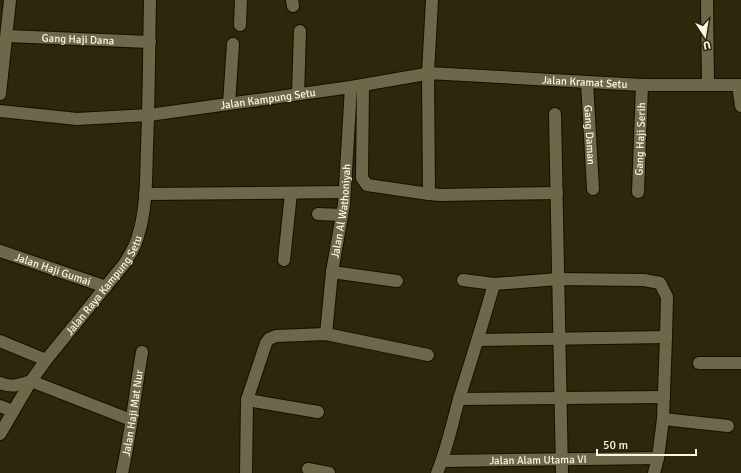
<svg xmlns="http://www.w3.org/2000/svg" width="741" height="473" viewBox="0 0 741 473" font-family="Signika,sans-serif">
	<rect width="100%" height="100%" fill="#2d270b"/>
	<g fill="none" stroke-linecap="round" stroke-linejoin="round">
		<defs>
			<g id="minor">
				<path d="M 292,0 L 293,6"/>
				<path d="M 707,0 L 708,85"/>
				<path d="M 240,25 L 241,0"/>
				<path id="s1" d="M 7,36 L 150,42"/>
				<path id="s2" d="M 587,82 L 593,189"/>
				<path d="M 363,85 L 362,178 L 367,185 L 429,194"/>
				<path d="M 738,85 L 741,106"/>
				<path d="M 0,94 L 10,0"/>
				<path d="M 298,94 L 300,31"/>
				<path d="M 229,104 L 233,44"/>
				<path d="M 0,111 L 77,119 L 149,115"/>
				<path d="M 555,114 L 562,473"/>
				<path id="s3" d="M 638,192 L 642,85"/>
				<path id="s4" d="M 557,193 L 440,195 L 429,194 L 428,73 L 642,85 L 741,85"/>
				<path d="M 145,194 L 344,192"/>
				<path d="M 318,214 L 342,215"/>
				<path id="s5" d="M 0,251 L 106,287"/>
				<path d="M 284,260 L 291,193"/>
				<path d="M 332,272 L 397,281"/>
				<path d="M 463,280 L 494,284 L 558,279 L 644,280 L 660,283 L 667,297 L 666,337 L 663,419 L 658,458 L 654,473"/>
				<path id="s6" d="M 326,334 L 332,272 L 344,204 L 351,87"/>
				<path d="M 478,340 L 666,337"/>
				<path d="M 0,341 L 46,360"/>
				<path d="M 699,363 L 741,363"/>
				<path d="M 0,383 C 11,388 19,385 31,381 L 131,420"/>
				<path d="M 459,399 L 664,397"/>
				<path d="M 247,400 L 318,412"/>
				<path d="M 0,406 L 13,411"/>
				<path d="M 663,419 L 728,426"/>
				<path id="s7" d="M 442,461 L 658,458"/>
				<path d="M 308,469 L 329,473"/>
				<path id="s8" d="M 122,473 C 131,433 135,393 142,352"/>
				<path d="M 246,473 L 247,400 L 266,343 L 269,339 L 276,336 L 326,334 L 428,355"/>
				<path d="M 437,473 C 447,449 452,424 459,399 C 471,361 483,323 494,284"/>
			</g>
			<g id="tertiary">
				<path id="s9" d="M 149,115 L 351,87 L 420,75 L 428,73 L 432,0"/>
				<path id="s10" d="M 0,434 L 31,381 L 46,360 L 125,263 C 130,254 136,246 138,236 C 147,208 146,176 147,147 C 149,98 149,49 150,0"/>
			</g>
		</defs>
		<use href="#minor" stroke="#151000" stroke-width="14"/>
		<use href="#tertiary" stroke="#151000" stroke-width="14"/>
		<use href="#minor" stroke="#6e684b" stroke-width="12"/>
		<use href="#tertiary" stroke="#6e684b" stroke-width="12"/>
	</g>
	<g text-anchor="middle" dominant-baseline="central" stroke-width="3" stroke-linejoin="round" paint-order="stroke">
		<g font-size="11" fill="#f8f5e5" stroke="#2d270b">
			<text stroke="none"><textPath href="#s1" startOffset="71">Gang Haji Dana</textPath></text>
			<text stroke="none"><textPath href="#s4" startOffset="406">Jalan Kramat Setu</textPath></text>
			<text stroke="none"><textPath href="#s9" startOffset="120">Jalan Kampung Setu</textPath></text>
			<text stroke="none"><textPath href="#s2" startOffset="53">Gang Daman</textPath></text>
			<text stroke="none"><textPath href="#s3" startOffset="53">Gang Haji Serih</textPath></text>
			<text stroke="none"><textPath href="#s6" startOffset="124">Jalan Al Wathoniyah</textPath></text>
			<text stroke="none"><textPath href="#s5" startOffset="56">Jalan Haji Gumai</textPath></text>
			<text stroke="none"><textPath href="#s10" startOffset="182">Jalan Raya Kampung Setu</textPath></text>
			<text stroke="none"><textPath href="#s8" startOffset="61">Jalan Haji Mat Nur</textPath></text>
			<text stroke="none"><textPath href="#s7" startOffset="96">Jalan Alam Utama VI</textPath></text>
		</g>
	</g>
	<g transform="translate(705 36) rotate(168)" stroke="#2d270b" stroke-width="3" paint-order="stroke">
	<path d="M0-3L7 15L0 10L-7 15Z" fill="#f8f5e5"/>
	<text y="-6" font-size="11" font-weight="bold" text-anchor="middle" fill="#f8f5e5">U</text>
	</g>
	<path d="M597 449v6h99v-6" fill="none" stroke="#f8f5e5" stroke-width="2"/>
	<text x="603" y="449" font-size="12" fill="#f8f5e5" stroke="#2d270b" stroke-width="3" paint-order="stroke">50 m</text>
</svg>
